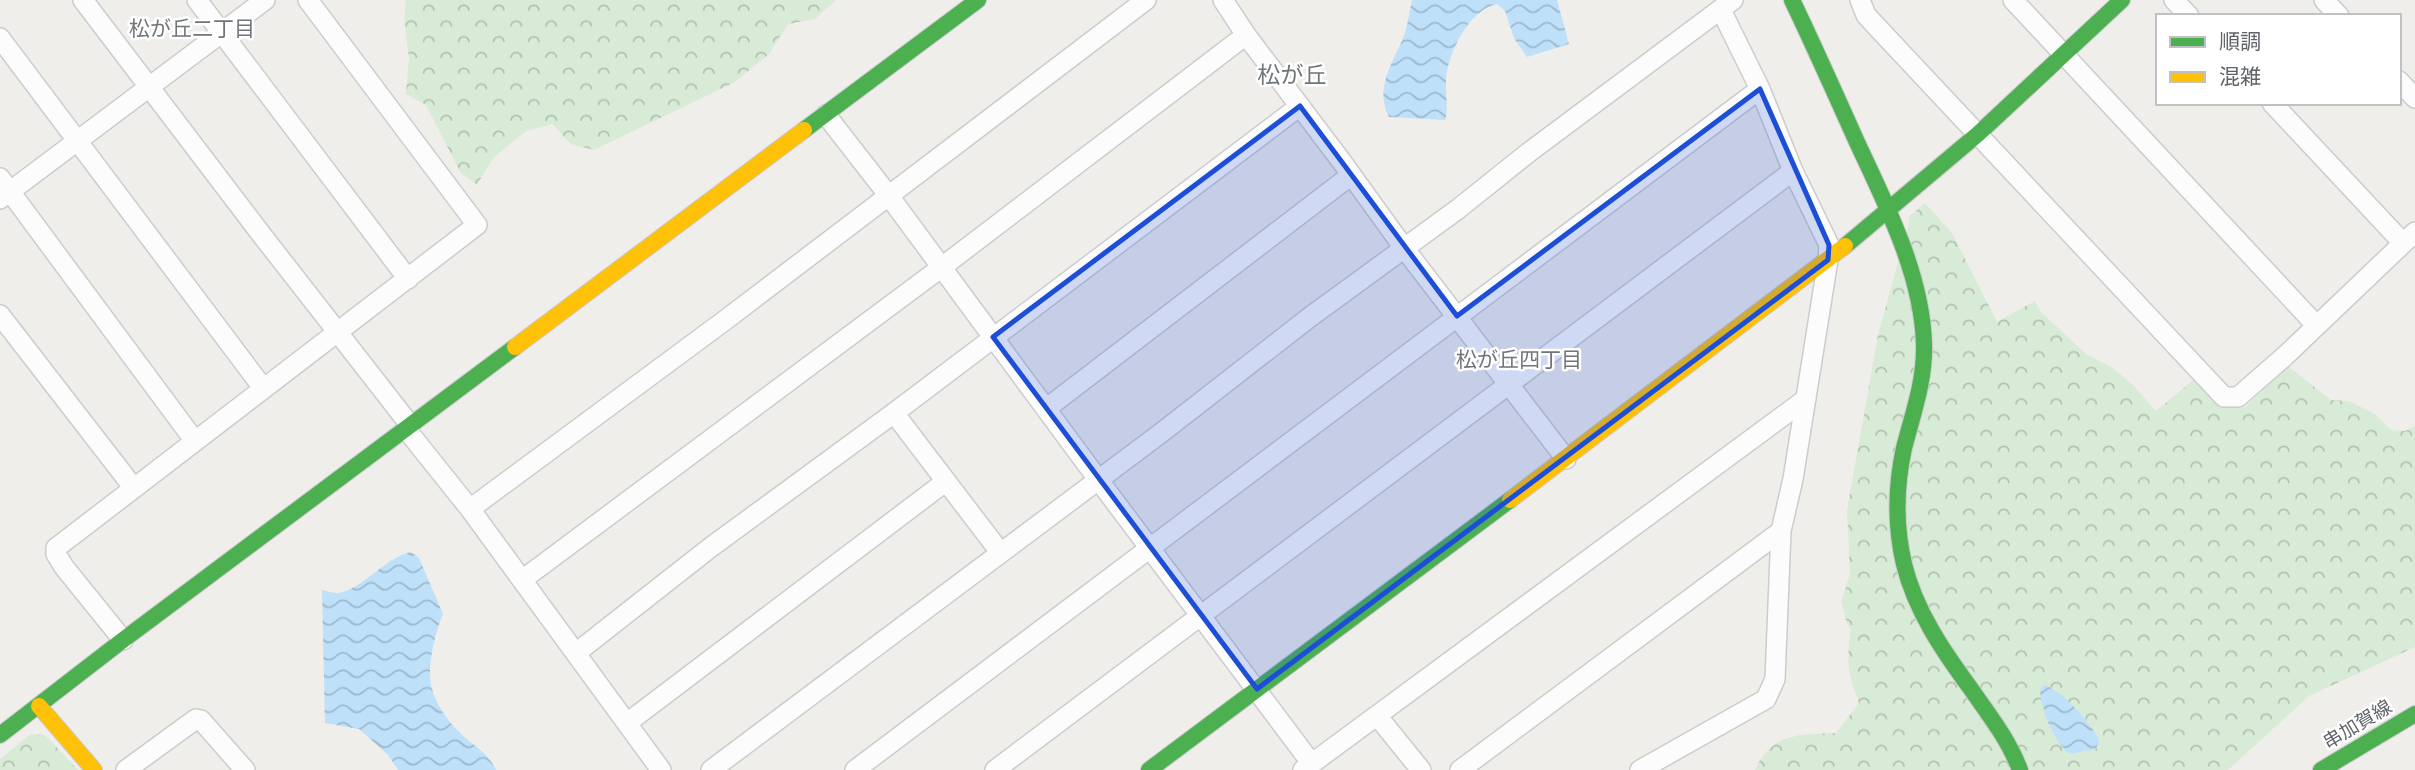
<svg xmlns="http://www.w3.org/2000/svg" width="2415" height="770" viewBox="0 0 2415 770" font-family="'IBM Plex Sans','Noto Sans JP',sans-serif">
	<defs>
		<pattern id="forest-crowns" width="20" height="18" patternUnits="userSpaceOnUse" patternTransform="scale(1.75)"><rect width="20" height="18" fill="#d8ebd6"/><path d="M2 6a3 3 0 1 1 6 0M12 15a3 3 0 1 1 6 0" fill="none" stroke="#b2c2b1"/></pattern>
		<pattern id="water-waves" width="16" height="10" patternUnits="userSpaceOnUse" patternTransform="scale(1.75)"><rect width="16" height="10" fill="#bfe0f9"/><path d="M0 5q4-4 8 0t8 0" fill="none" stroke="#9eb9cd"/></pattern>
	</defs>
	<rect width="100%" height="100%" fill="#efeeea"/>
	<path fill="url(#forest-crowns)" d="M 406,0 L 836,0 L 815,19 L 788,24 L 769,54 L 735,82 L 594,150 L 571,144 L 552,124 L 526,131 L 493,158 L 477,185 L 460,172 L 426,105 L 406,94 L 409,58 L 404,19 Z
		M 1925,203 L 1952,233 L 1997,322 L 2035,301 L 2040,311 L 2086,354 L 2113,368 L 2134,386 L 2156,411 L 2197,377 L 2224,405 L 2245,407 L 2288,366 L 2331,400 L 2349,401 L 2375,414 L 2391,430 L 2405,431 L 2415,426 L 2415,647 L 2309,696 L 2228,770 L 1755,770 C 1771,733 1801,734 1836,733 L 1859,703 C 1848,676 1846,659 1851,629 C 1844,621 1845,612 1841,602 L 1850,574 L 1847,510 L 1878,335 L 1909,223 L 1909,217 Z
		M 31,734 L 45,735 L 78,770 L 0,770 L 0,759 Z"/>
	<path fill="url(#water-waves)" d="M 1412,0 L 1557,0 L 1569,44 L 1527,57 L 1514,38 L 1505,11 L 1497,4 C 1469,9 1446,56 1446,82 C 1445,96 1449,107 1445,120 L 1389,117 C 1375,91 1390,67 1401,43 C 1407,30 1409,15 1412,0 Z
		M 411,552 L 419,558 L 443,614 C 435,632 426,670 432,689 C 436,704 448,721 458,731 C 472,745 488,752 496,770 L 398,770 L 388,755 L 359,729 L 325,723 L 322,590 C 326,591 333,593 338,593 C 362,590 385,557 411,552 Z
		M 2044,685 C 2060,689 2094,725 2099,741 L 2096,749 L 2070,754 C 2053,741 2042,711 2040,691 Z"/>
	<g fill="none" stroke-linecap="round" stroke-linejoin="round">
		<defs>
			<path id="street" d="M 83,0 L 261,234 L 410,425
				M 197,0 L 408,279
				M 1223,0 L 1246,35 L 1342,162 L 1404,248 L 1566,459
				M 1860,0 L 1866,15 L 1877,27 L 2224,397 L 2238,397 L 2285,356 L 2415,232
				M 2013,0 L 2316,325
				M 2174,0 L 2189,16
				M 2324,0 L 2339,16
				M 0,38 L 263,388
				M 2399,81 L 2415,98
				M 2272,103 L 2403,243
				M 826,115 L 889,196 L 1097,478 L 1312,764
				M 0,178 L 194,440
				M 0,199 L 265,0
				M 0,315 L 133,487
				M 1047,408 L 1350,176
				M 894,413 L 1000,552
				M 406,429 L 470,509 L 661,770
				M 470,509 L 724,321 L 1146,0
				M 522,580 L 942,267 L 1246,35
				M 123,640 L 64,567 L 56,554 L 56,548 L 477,225 L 308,0
				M 576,653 L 711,547 L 894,413 L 1300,106
				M 1378,717 L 1421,770
				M 627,723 L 945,482
				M 126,770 L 196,719 L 201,720 L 245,770
				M 711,770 L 1161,433 L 1310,317 L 1458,209 L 1528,153 L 1733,0
				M 855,770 L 1760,89
				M 995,770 L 1793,171
				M 1303,770 L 1806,399
				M 1460,770 L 1781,531
				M 1640,770 L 1766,699 L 1775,679 L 1781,531 L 1793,479 L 1828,260 L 1829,245 L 1793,171 L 1760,89 L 1721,10"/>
			<path id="fast" d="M 1792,0 C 1814,46 1835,93 1856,140 C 1885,203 1922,273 1924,344 C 1925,381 1913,413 1904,448 C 1896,485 1895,526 1904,564 C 1915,610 1943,651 1971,689 C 1989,715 2009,740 2020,770
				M 804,130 L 978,0
				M 1845,246 L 1978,134 L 2122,0
				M 0,735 L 123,640 L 515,347
				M 1149,770 L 1510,500
				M 2321,770 L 2415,714"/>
			<path id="slow" d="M 515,347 L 804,130
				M 1510,500 L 1845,246
				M 39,706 L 94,770"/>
		</defs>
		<use href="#street" stroke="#cbcccc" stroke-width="22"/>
		<use href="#fast" stroke="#cacacb" stroke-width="18"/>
		<use href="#slow" stroke="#cacacb" stroke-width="18"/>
		<use href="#street" stroke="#fdfcfc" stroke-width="19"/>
		<use href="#fast" stroke="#4caf50" stroke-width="16"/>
		<use href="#slow" stroke="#ffc107" stroke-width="16"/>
	</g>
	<path fill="#1d4ed8" fill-opacity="0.2" stroke="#1d4ed8" stroke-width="5" stroke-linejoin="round" d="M 1760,89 L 1829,245 L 1828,260 L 1257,689 L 993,337 L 1300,106 L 1457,316 Z"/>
	<g text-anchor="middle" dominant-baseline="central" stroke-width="5" stroke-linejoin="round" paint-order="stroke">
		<g font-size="19" fill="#5f6368" stroke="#fff">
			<text transform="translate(2357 724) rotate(-31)">串加賀線</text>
		</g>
		<g font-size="21" fill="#70757a" stroke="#fff">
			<text x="192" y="28">松が丘二丁目</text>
			<text x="1519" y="359">松が丘四丁目</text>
		</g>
		<g font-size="23" fill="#70757a" stroke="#fff">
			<text x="1292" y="74">松が丘</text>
		</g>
	</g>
	<rect x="2156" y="14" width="245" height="91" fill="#ffffff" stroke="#bfc1c3" stroke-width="2"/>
	<rect x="2170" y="37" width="35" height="10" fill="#4caf50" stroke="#bfc1c3" stroke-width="2"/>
	<text x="2219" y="49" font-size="21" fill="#5f6368">順調</text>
	<rect x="2170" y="72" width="35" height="10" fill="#ffc107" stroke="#bfc1c3" stroke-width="2"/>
	<text x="2219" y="84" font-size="21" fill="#5f6368">混雑</text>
</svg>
